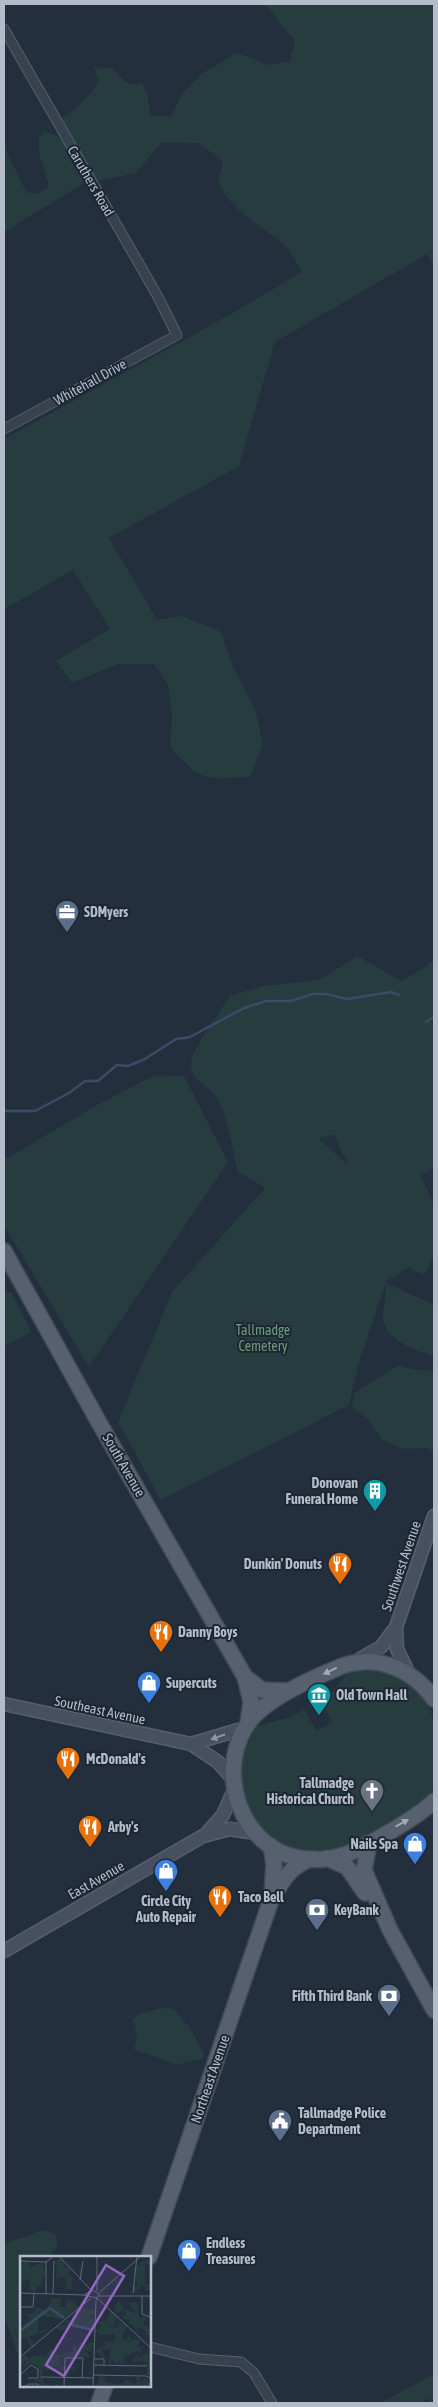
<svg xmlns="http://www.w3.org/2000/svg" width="438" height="2407" viewBox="0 0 438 2407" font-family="'Asap Condensed',sans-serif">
	<rect width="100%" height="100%" fill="#242f3e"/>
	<path fill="#263c3f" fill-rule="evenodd" d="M 265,4 L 434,4 L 434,266 L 427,254 L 275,342 L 239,466 L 109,538 L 157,620 L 182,616 L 221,632 L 232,665 L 255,709 L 263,743 L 250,777 C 204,779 201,783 170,746 L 172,714 L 168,684 L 154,664 L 118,664 L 72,683 L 56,661 L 110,629 L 73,570 L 4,609 L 4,439 L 217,322 L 302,272 C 296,263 291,252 284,245 C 256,221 238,217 218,183 L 223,161 L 198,143 L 162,142 L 136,173 L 92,182 L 57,122 C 73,110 90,99 98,81 L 94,67 L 113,68 L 124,81 L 132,85 L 142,82 L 148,98 L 151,116 L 171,116 L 182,94 L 203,73 L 236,53 L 270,65 L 290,61 L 295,41 Z
		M 45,131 L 63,139 L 73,165 L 86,182 L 4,232 L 4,133 L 6,150 L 26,192 L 39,194 L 49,186 L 40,156 L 38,139 Z
		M 357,956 L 401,981 L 427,966 L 434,959 L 434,1168 L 420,1175 L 434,1204 L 434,1256 L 424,1275 L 411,1270 L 409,1267 L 385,1282 L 434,1305 L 434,1356 C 418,1353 384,1338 383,1319 C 383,1307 387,1295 385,1284 L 358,1366 L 349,1405 L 161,1500 L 118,1422 L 172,1292 L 265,1188 L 237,1171 C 234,1154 225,1106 214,1094 C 204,1082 187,1079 192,1058 C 195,1047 222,1008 230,996 L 263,986 L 320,980 ZM 334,1135 L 348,1164 L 348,1165 L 318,1138 Z
		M 155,1075 L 184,1076 L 228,1162 L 89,1367 L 4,1225 L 4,1160 L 95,1106 Z
		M 4,1292 L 12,1293 L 31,1332 L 4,1346 Z
		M 399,1365 L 412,1369 L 434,1371 L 434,1451 L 427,1448 L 404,1449 L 382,1440 L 368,1419 L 352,1408 L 354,1393 Z
		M 375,1669 C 383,1671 394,1672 401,1676 C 421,1687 434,1709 434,1731 C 434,1742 437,1780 434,1788 C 426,1805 405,1813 390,1822 C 370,1833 348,1851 325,1853 C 277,1858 236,1814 240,1768 C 241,1752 250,1739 257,1726 L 291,1717 L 304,1709 L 316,1731 L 332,1722 L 321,1701 L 334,1690 L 350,1670 Z
		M 162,2008 L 174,2009 L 191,2030 L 204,2054 L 202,2059 L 176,2065 L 134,2049 L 137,2037 L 133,2019 L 141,2013 Z
		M 43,2230 L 55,2234 L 58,2247 L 48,2257 L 21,2257 L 21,2355 L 17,2352 L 4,2315 L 4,2244 Z
		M 434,2374 L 434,2403 L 431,2403 L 427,2398 L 421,2403 L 384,2403 L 384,2401 Z"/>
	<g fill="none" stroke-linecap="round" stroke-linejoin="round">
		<path stroke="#394c67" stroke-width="2.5" d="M 426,1022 L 434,1017
			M 4,1111 L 35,1111 L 69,1093 L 85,1081 L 98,1081 L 117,1065 L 128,1066 L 145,1059 L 176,1039 L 190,1037 L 244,1008 L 266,1001 L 291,1001 L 313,994 L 326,994 L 347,999 L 391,992 L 399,995"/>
		<defs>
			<path id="street" d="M 4,29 L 157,295 L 177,335 L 4,429
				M 150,2347 L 199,2359 L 241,2362 L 254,2373 L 272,2403"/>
			<path id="secondary" d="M 396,1627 L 397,1649 L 409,1674
				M 355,1662 L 381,1647 L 396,1627 L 434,1516
				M 4,1704 L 191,1744 L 245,1728
				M 191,1744 L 218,1762 L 233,1779
				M 206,1834 L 223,1815 L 234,1790
				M 4,1951 L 203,1836 L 230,1829 L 255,1833"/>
			<path id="primary" d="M 4,1251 L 97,1419 L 245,1677 L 251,1702 L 248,1723
				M 245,1677 L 262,1690 L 289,1691
				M 434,1699 C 411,1667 372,1652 335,1669 C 311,1679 274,1696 256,1714 C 209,1762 239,1857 310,1859 C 319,1860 331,1859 340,1856 C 361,1851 419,1816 434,1801
				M 369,1843 L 364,1870 L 390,1930 L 434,2010
				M 271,1846 L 274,1864 L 272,1894
				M 327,1858 L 347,1867 L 365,1893
				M 149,2257 L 271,1900 C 282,1882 289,1867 310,1859
				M 99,2403 L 105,2386"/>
		</defs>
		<use href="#street" stroke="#565f6c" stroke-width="11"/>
		<use href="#secondary" stroke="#565f6c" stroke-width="15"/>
		<use href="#primary" stroke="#414a57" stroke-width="18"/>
		<use href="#street" stroke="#38414e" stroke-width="9"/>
		<use href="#secondary" stroke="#465061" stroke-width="12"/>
		<use href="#primary" stroke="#56606e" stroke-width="15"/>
	</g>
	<defs><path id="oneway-solid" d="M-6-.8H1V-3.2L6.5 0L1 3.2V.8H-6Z" transform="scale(1.25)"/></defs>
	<g fill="#a1aab7">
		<use href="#oneway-solid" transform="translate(330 1671) rotate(154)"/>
		<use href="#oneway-solid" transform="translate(402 1823) rotate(-30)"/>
	</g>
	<use fill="#8e96a5" href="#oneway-solid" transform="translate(218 1737) rotate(161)"/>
	<defs>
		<symbol id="office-pin" viewBox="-11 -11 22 30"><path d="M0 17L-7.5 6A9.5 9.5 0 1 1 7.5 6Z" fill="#5c6f8a" stroke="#1d2633"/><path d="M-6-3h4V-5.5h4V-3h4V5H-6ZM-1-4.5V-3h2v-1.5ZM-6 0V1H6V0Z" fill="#fff"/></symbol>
		<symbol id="building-pin" viewBox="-11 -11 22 30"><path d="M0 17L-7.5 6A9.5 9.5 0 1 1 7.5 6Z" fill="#0f9aa8" stroke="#1d2633"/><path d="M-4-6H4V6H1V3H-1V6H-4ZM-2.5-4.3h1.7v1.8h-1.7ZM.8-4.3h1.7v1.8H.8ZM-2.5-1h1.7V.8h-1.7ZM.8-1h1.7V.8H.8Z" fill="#fff"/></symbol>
		<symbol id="restaurant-pin" viewBox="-11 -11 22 30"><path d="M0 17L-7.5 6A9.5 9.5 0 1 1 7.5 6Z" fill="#e8710a" stroke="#1d2633"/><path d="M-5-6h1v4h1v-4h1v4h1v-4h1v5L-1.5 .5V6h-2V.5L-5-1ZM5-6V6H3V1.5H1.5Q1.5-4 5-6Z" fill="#fff"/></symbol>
		<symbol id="shop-pin" viewBox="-11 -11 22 30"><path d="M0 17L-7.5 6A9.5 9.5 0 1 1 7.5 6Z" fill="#3f7fe0" stroke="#1d2633"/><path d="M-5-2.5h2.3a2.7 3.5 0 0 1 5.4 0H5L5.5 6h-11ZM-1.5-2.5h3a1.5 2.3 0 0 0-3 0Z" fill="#fff"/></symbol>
		<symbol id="museum-pin" viewBox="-11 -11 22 30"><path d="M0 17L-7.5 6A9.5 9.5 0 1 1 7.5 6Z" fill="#0f9aa8" stroke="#1d2633"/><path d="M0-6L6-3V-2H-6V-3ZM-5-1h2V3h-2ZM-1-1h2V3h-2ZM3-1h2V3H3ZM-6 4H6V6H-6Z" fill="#fff"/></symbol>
		<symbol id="church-pin" viewBox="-11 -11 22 30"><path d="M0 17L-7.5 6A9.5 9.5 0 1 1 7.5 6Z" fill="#6b7280" stroke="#1d2633"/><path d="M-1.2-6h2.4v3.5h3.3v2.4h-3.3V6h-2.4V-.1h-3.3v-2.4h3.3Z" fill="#fff"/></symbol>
		<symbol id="bank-pin" viewBox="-11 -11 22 30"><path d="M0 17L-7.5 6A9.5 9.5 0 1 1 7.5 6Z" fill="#5c6f8a" stroke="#1d2633"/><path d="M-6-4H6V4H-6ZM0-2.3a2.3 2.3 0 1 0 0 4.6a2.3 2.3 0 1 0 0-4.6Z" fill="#fff"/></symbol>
		<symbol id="civic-pin" viewBox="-11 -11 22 30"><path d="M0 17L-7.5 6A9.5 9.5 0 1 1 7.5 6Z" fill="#5c6f8a" stroke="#1d2633"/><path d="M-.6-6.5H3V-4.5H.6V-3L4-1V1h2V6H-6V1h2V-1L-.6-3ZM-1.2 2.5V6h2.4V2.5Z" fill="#fff"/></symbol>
	</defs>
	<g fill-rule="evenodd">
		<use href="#office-pin" x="53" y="898" width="28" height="38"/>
		<use href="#building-pin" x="361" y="1477" width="28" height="38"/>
		<use href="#restaurant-pin" x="326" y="1550" width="28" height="38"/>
		<use href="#restaurant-pin" x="147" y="1618" width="28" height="38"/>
		<use href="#shop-pin" x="135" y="1669" width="28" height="38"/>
		<use href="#museum-pin" x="305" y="1681" width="28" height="38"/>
		<use href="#restaurant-pin" x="54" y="1745" width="28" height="38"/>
		<use href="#church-pin" x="358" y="1777" width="28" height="38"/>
		<use href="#restaurant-pin" x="76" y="1813" width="28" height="38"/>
		<use href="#shop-pin" x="401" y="1830" width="28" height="38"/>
		<use href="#shop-pin" x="152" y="1857" width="28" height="38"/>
		<use href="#restaurant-pin" x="206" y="1883" width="28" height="38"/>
		<use href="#bank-pin" x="303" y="1896" width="28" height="38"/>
		<use href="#bank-pin" x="375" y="1982" width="28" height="38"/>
		<use href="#civic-pin" x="266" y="2107" width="28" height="38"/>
		<use href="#shop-pin" x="175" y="2237" width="28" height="38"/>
	</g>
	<g text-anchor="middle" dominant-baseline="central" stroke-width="4" stroke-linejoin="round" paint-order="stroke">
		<g font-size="14" fill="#b4bcc9" stroke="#1d2633">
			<text transform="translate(91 181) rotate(60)">Caruthers Road</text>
			<text transform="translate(90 382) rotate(-29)">Whitehall Drive</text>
			<text transform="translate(124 1465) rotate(60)">South Avenue</text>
			<text transform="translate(401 1566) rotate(-71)">Southwest Avenue</text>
			<text transform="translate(100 1710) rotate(12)">Southeast Avenue</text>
			<text transform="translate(96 1880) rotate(-30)">East Avenue</text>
			<text transform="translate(210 2079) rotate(-71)">Northeast Avenue</text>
		</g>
		<g font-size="14" font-weight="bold" fill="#b4bcc9" stroke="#1d2633" text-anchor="start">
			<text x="84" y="912">SDMyers</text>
			<text x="358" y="1483" text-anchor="end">Donovan<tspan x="358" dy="16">Funeral Home</tspan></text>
			<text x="322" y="1564" text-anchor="end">Dunkin' Donuts</text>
			<text x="178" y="1632">Danny Boys</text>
			<text x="166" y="1683">Supercuts</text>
			<text x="336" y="1695">Old Town Hall</text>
			<text x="86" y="1759">McDonald's</text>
			<text x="354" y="1783" text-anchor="end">Tallmadge<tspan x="354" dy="16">Historical Church</tspan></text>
			<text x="108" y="1827">Arby's</text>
			<text x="398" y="1844" text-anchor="end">Nails Spa</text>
			<text x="238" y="1897">Taco Bell</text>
			<text x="166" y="1901" text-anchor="middle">Circle City<tspan x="166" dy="16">Auto Repair</tspan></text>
			<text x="334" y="1910">KeyBank</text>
			<text x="372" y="1996" text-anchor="end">Fifth Third Bank</text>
			<text x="298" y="2113">Tallmadge Police<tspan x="298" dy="16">Department</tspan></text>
			<text x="206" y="2243">Endless<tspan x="206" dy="16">Treasures</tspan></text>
		</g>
		<g font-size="14" fill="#6b9a76" stroke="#1d2633">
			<text x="263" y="1330">Tallmadge<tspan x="263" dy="16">Cemetery</tspan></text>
		</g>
	</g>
	<g transform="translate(20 2256)">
		<rect width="131" height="131" fill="#242f3e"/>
		<path d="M 40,2 L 45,8 L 43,11 L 47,9 L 45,13 L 49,11 L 51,14 L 48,17 L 54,23 L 51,25 L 53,33 L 46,33 L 46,21 L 38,21 L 36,26 L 37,4 ZM 127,3 L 131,8 L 124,9 L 126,16 L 123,22 L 127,24 L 123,27 L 130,29 L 130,33 L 123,35 L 127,30 L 122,29 L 114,37 L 114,30 L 118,30 L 114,15 L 116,8 L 121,10 L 121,5 L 126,6 ZM 8,5 L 11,11 L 22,6 L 25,17 L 21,27 L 25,29 L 17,30 L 16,36 L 10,34 L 10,26 L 5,23 L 2,27 L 0,8 ZM 31,42 L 41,43 L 40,51 L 45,51 L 47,44 L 55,45 L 58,51 L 44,63 L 18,60 L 18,75 L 32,73 L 9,81 L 11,85 L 16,84 L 17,85 L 12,86 L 14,88 L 10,91 L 7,82 L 0,81 L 4,67 L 11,63 L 6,58 L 11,58 L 18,51 L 24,54 L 28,52 ZM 99,44 L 104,53 L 116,57 L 109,47 L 117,46 L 119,62 L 126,61 L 123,70 L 128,70 L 131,79 L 124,79 L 126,76 L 121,71 L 116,73 L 108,66 L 110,63 L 104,63 L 102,59 L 105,61 L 106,56 L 102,54 L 96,58 L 94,51 ZM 62,49 L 65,53 L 75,54 L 75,58 L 63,64 L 74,61 L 74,72 L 59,73 L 50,69 L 43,75 L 37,73 L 37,70 L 46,68 L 47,63 L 51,65 L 53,58 L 56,61 L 60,57 L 58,53 ZM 92,55 L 97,60 L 93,72 L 98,72 L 99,68 L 96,69 L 100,66 L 107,70 L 101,83 L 106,84 L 109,79 L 111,83 L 107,88 L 114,83 L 120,84 L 117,92 L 124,90 L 117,102 L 127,97 L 131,99 L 129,119 L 125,119 L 129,110 L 123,110 L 127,107 L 127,104 L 125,107 L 120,104 L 119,107 L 118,104 L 116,107 L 113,104 L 119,97 L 117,95 L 104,101 L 104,109 L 102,106 L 100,109 L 100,105 L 96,109 L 92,103 L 91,109 L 89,107 L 90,93 L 82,93 L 85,103 L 75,95 L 87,88 L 80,86 L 95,85 L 94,78 L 79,79 L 76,75 L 81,69 L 76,64 L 85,66 ZM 53,82 L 54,89 L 58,90 L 55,95 L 62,95 L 63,90 L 72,86 L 74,90 L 68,96 L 64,92 L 70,101 L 38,101 L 40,110 L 57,111 L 55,115 L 50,111 L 49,121 L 47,111 L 42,115 L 40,111 L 34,110 L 29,115 L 23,112 L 23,126 L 33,131 L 35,126 L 40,131 L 20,131 L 19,126 L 10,126 L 20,122 L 20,113 L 11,106 L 3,113 L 6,105 L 0,109 L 0,105 L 5,98 L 8,103 L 14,99 L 26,100 L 31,92 L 33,99 L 41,99 L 53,95 ZM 79,119 L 85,122 L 86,126 L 96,128 L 102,128 L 106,123 L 114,128 L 118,126 L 115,121 L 120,121 L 120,127 L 125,122 L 132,131 L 75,129 L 79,127 Z" fill="#263c3f"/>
		<path fill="none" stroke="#394c67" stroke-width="2.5" d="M 52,69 L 73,74M 0,75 L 30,52 L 44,62"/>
		<path fill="none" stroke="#5e6776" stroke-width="1" d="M 39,0 L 71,34M 0,5 L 26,6 L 34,0M 60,24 L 63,5M 77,35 L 77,0M 0,37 L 64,39 L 77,42M 79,37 L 121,0M 113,37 L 117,0M 26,38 L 26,6M 33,38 L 34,5M 64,39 L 72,34 L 79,38 L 76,44 L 73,131M 79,40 L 132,40M 122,40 L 122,58 L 132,62M 77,42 L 132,93M 0,51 L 13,51 L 14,37M 0,101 L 71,42M 74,103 L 84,103 L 84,109M 74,109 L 127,110M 0,119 L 11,109 L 18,113 L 18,122 L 8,122M 74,119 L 126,120 L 132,123M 21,121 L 74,122M 4,131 L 9,128 L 18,128 L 18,131M 44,131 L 45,102 L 63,102 L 62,122"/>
		<path fill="#9266c3" fill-opacity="0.15" stroke="#9266c3" stroke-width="2.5" d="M 86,9 L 104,20 L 44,120 L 26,109 Z"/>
		<rect width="131" height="131" fill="none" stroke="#b4bcc9" stroke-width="2.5"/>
	</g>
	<rect width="438" height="2407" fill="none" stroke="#b4bcc9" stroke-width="10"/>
</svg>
